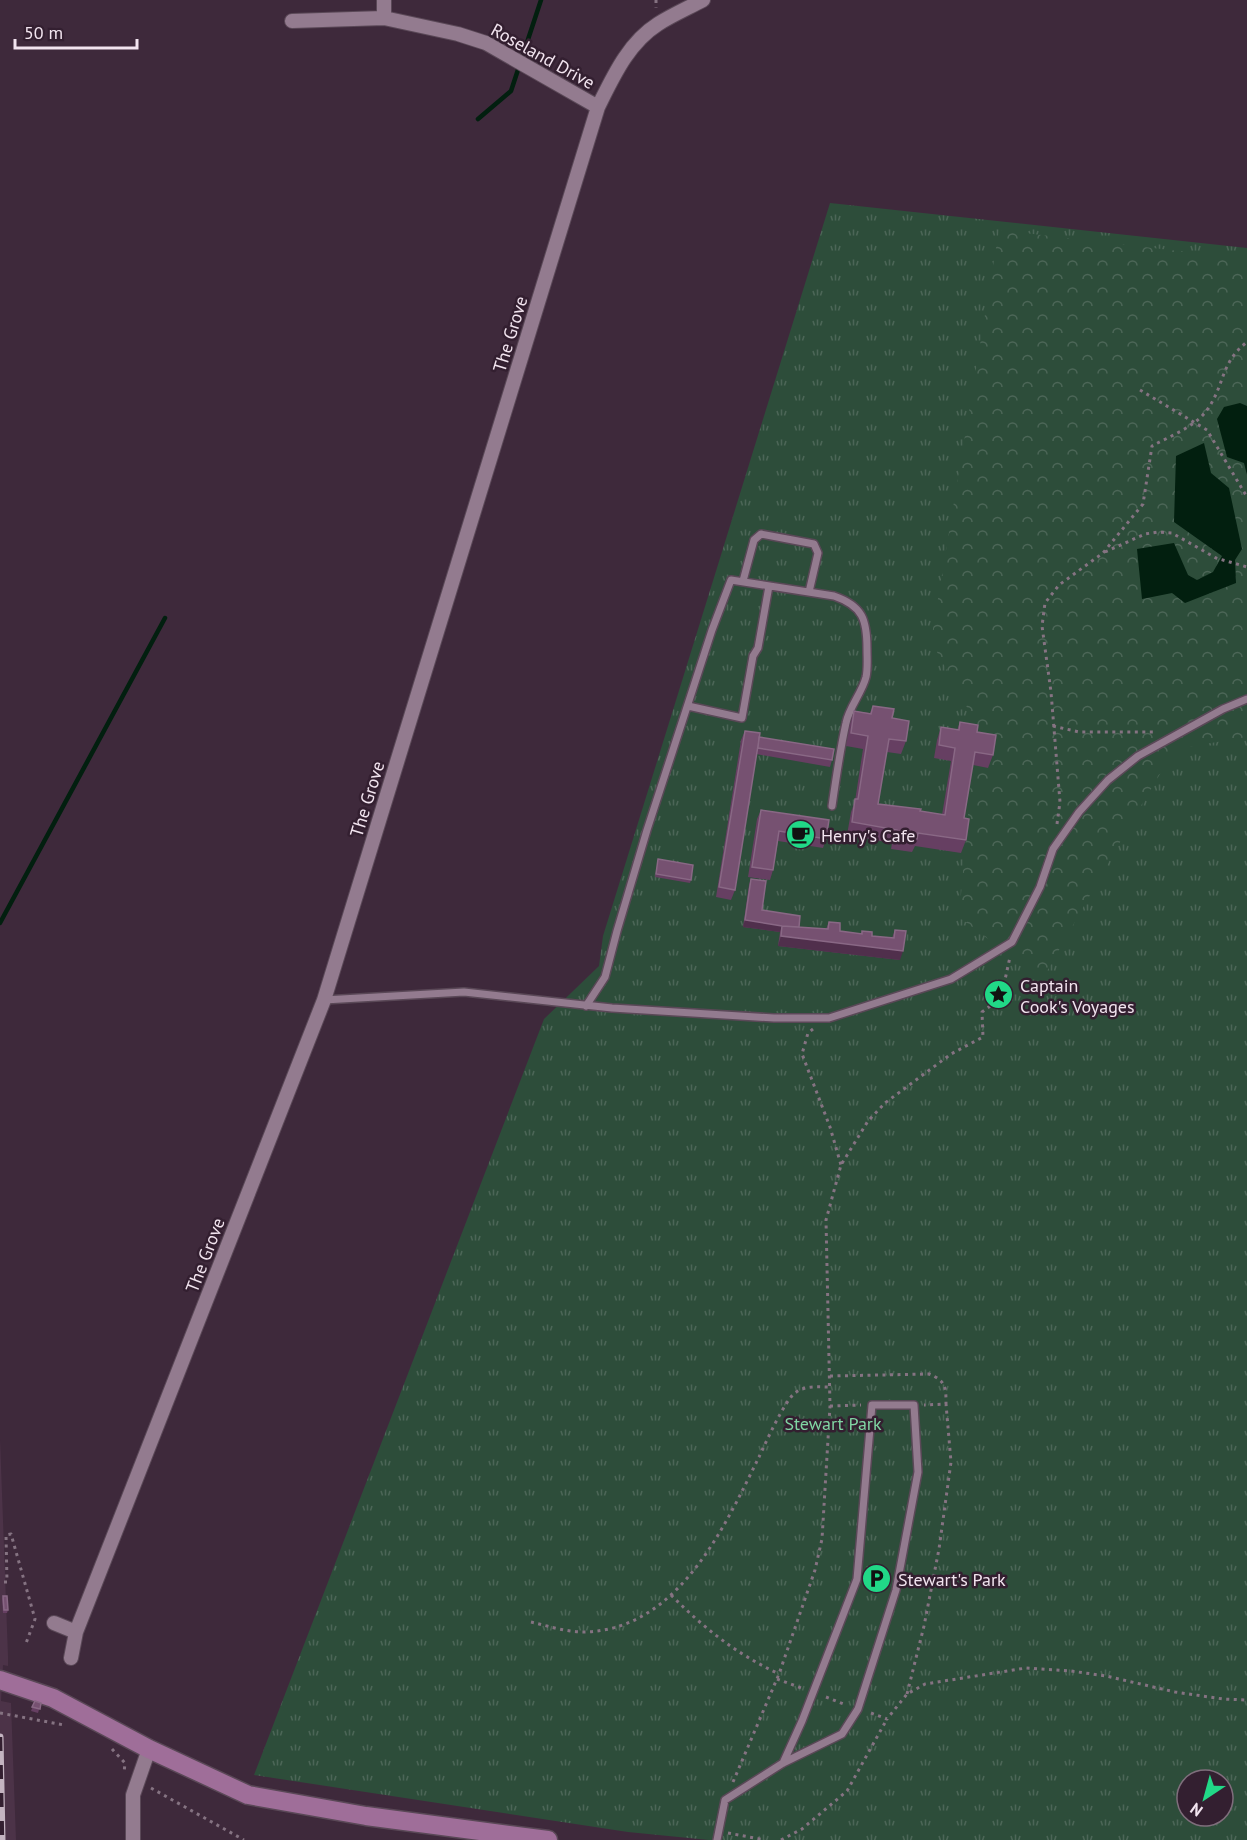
<svg xmlns="http://www.w3.org/2000/svg" width="1247" height="1840" viewBox="0 0 1247 1840" font-family="'PT Sans',sans-serif">
	<defs>
		<pattern id="grass-tufts" width="24" height="20" patternUnits="userSpaceOnUse" patternTransform="scale(1.5)"><rect width="24" height="20" fill="#2d4d3a"/><path d="M3 7l-1-3M5 7V3M7 7l1-3M15 17l-1-3M17 17v-4M19 17l1-3" fill="none" stroke="#4c6657"/></pattern>
		<pattern id="forest-crowns" width="20" height="18" patternUnits="userSpaceOnUse" patternTransform="scale(1.5)"><rect width="20" height="18" fill="#2d4d3a"/><path d="M2 6a3 3 0 1 1 6 0M12 15a3 3 0 1 1 6 0" fill="none" stroke="#4c6657"/></pattern>
	</defs>
	<rect width="100%" height="100%" fill="#3e293b"/>
	<path fill="#4c3348" d="M 0,1439 L 8,1656 L 8,1666 L 3,1665 L 1,1701 L 11,1703 L 16,1840 L 0,1840 Z"/>
	<path fill="url(#grass-tufts)" fill-rule="evenodd" d="M 830,203 L 1247,248 L 1247,1840 L 709,1840 L 628,1832 L 254,1775 L 544,1019 L 599,966 L 603,936 ZM 1187,1780 L 1223,1780 L 1223,1816 L 1187,1816 Z"/>
	<path fill="url(#forest-crowns)" fill-rule="evenodd" d="M 999,230 L 1247,259 L 1247,406 L 1240,403 L 1244,463 L 1247,475 L 1247,737 L 1175,749 L 1136,814 L 1042,980 L 959,917 L 976,724 L 931,641 ZM 1211,473 L 1229,489 L 1242,549 L 1235,560 L 1236,583 L 1185,603 L 1172,593 L 1188,575 L 1197,580 L 1213,572 L 1222,555 Z"/>
	<path fill="#021f0f" d="M 1240,403 L 1247,406 L 1247,475 L 1244,463 L 1227,457 L 1217,419 L 1224,407 Z
		M 1204,443 L 1211,473 L 1229,488 L 1242,549 L 1235,560 L 1236,583 L 1185,603 L 1172,593 L 1142,599 L 1137,549 L 1174,543 L 1188,575 L 1197,580 L 1213,572 L 1222,556 L 1174,522 L 1176,456 Z"/>
	<g fill="none" stroke-linecap="round" stroke-linejoin="round">
		<path stroke="#021f0f" stroke-width="4.5" d="M 478,119 L 511,91 L 541,0
			M 0,923 L 165,618"/>
		<defs>
			<path id="lane" d="M 743,581 L 754,540 L 761,534 L 814,544 L 818,553 L 809,592
				M 688,706 L 742,718 L 753,656 L 758,648 L 769,586
				M 324,1000 L 464,992 L 612,1008 L 774,1018 L 829,1018 L 951,979 L 1012,942 L 1040,887 L 1053,849 L 1079,812 L 1108,780 L 1138,756 L 1223,709 L 1247,699
				M 586,1006 L 605,977 L 617,931 L 647,830 L 712,630 L 731,580 L 834,596 C 863,606 867,620 867,649 C 867,658 868,668 866,677 C 862,693 849,707 846,723 C 840,750 836,778 832,806
				M 717,1840 L 725,1800 L 783,1763 L 842,1734 L 858,1709 L 896,1590 L 918,1472 L 914,1405 L 872,1405 L 857,1579 L 802,1721 L 783,1763"/>
			<path id="street" d="M 384,0 L 384,18
				M 292,21 L 384,18 L 458,34 L 486,43 L 598,107
				M 54,1623 L 76,1632
				M 71,1658 L 76,1632 L 324,1000 L 598,107 C 613,77 628,43 658,24 C 672,15 688,8 703,0
				M 133,1840 L 133,1795 L 149,1749"/>
			<path id="secondary" d="M 0,1680 L 53,1698 L 149,1749 L 248,1795 L 366,1816 L 548,1840"/>
		</defs>
		<use href="#lane" stroke="#5a4857" stroke-width="10"/>
		<use href="#street" stroke="#5a4857" stroke-width="16"/>
		<use href="#secondary" stroke="#5a4857" stroke-width="21"/>
		<path stroke="#857382" stroke-width="3" stroke-dasharray="3 4.5" stroke-linecap="butt" d="M 656,0 L 656,8
			M 1140,390 L 1207,430 L 1247,497
			M 1105,552 L 1145,534 L 1158,532 L 1172,533 L 1216,558 L 1247,567
			M 1053,726 L 1079,732 L 1156,732
			M 1057,824 L 1060,802 L 1051,692 L 1042,626 L 1045,603 L 1059,585 L 1103,553 L 1143,504 L 1152,446 C 1170,436 1195,427 1207,410 C 1225,385 1220,363 1247,342
			M 813,1029 L 808,1033 L 802,1054 L 830,1127 L 841,1165
			M 830,1376 L 929,1374 C 946,1381 946,1387 946,1404
			M 830,1406 L 861,1405
			M 4,1582 L 7,1582 L 6,1535 L 11,1534 L 35,1619 L 25,1646
			M 671,1595 C 705,1629 735,1653 779,1674
			M 531,1622 C 548,1626 566,1632 584,1632 C 678,1630 724,1528 759,1457 C 765,1444 785,1400 795,1393 C 805,1385 818,1387 830,1387
			M 777,1679 L 804,1689
			M 907,1694 L 924,1626 L 939,1549 L 951,1462 L 946,1404 L 924,1405
			M 826,1697 L 846,1705
			M 0,1713 L 64,1725
			M 871,1713 L 887,1719 L 907,1694 L 925,1684 L 1026,1668 L 1071,1671 L 1106,1676 L 1175,1692 L 1223,1699 L 1247,1700
			M 112,1749 L 125,1763 L 124,1773
			M 733,1782 L 779,1674 L 815,1570 L 822,1539 L 830,1406 L 826,1220 L 841,1165 L 868,1121 L 885,1103 L 951,1054 L 983,1037 L 982,1012 L 1001,998 L 1010,957
			M 151,1788 L 244,1840
			M 728,1833 L 765,1840
			M 781,1840 L 802,1829 L 847,1791 L 887,1719"/>
		<use href="#lane" stroke="#937b8f" stroke-width="7"/>
		<use href="#street" stroke="#937b8f" stroke-width="14"/>
		<use href="#secondary" stroke="#9f6e99" stroke-width="18"/>
		<defs>
			<path id="rail" d="M 0,1737 L 2,1840"/>
		</defs>
		<use href="#rail" stroke="#c4b4c1" stroke-width="7"/>
		<use href="#rail" stroke="#331f30" stroke-width="4.5" stroke-dasharray="14" stroke-linecap="butt"/>
	</g>
	<path fill="#663f62" d="M 873,706 L 892,718 L 906,741 L 901,754 L 887,752 L 878,804 L 942,815 L 951,761 L 934,758 L 937,740 L 941,727 L 957,730 L 960,722 L 977,732 L 993,755 L 988,768 L 973,765 L 964,818 L 966,840 L 961,853 L 915,846 L 912,852 L 891,849 L 892,843 L 847,835 L 851,812 L 855,801 L 863,749 L 846,746 L 850,724 L 854,711 L 870,713 Z
		M 745,731 L 759,737 L 832,760 L 830,767 L 756,754 L 735,890 L 731,900 L 716,897 L 741,740 Z
		M 761,810 L 826,839 L 823,848 L 778,841 L 773,870 L 770,880 L 748,877 L 757,819 Z
		M 658,859 L 691,880 L 690,883 L 655,877 Z
		M 751,879 L 762,910 L 799,927 L 826,929 L 829,922 L 840,931 L 861,934 L 862,931 L 872,936 L 892,938 L 895,930 L 900,960 L 778,946 L 780,932 L 743,927 L 749,885 Z
		M 3,1596 L 8,1610 L 7,1613 L 3,1613 L 2,1599 Z
		M 35,1701 L 41,1703 L 38,1713 L 31,1711 Z"/>
	<path fill="#502f4c" d="M 745,920 L 782,926 L 780,932 L 743,927 Z
		M 781,936 L 903,951 L 900,960 L 778,946 Z"/>
	<path fill="#765171" stroke="#896885" stroke-width="1.5" d="M 873,706 L 894,709 L 892,718 L 909,721 L 906,741 L 889,739 L 878,804 L 921,809 L 920,811 L 945,815 L 955,748 L 939,745 L 941,727 L 959,730 L 960,722 L 978,725 L 977,732 L 996,735 L 993,755 L 975,752 L 964,818 L 969,819 L 966,840 L 918,833 L 917,839 L 896,836 L 897,830 L 852,822 L 855,799 L 858,799 L 868,736 L 851,733 L 854,711 L 871,714 Z
		M 745,731 L 760,733 L 735,890 L 719,887 Z
		M 759,737 L 834,749 L 832,760 L 758,748 Z
		M 761,810 L 829,820 L 826,839 L 779,831 L 773,870 L 752,867 Z
		M 658,859 L 693,865 L 691,880 L 656,874 Z
		M 751,879 L 766,881 L 762,910 L 800,916 L 799,927 L 782,926 L 745,920 Z
		M 829,922 L 840,923 L 840,931 L 862,934 L 862,931 L 872,932 L 872,936 L 894,938 L 895,930 L 906,931 L 903,951 L 781,936 L 782,926 L 828,929 Z
		M 3,1596 L 7,1596 L 8,1610 L 4,1610 Z
		M 35,1701 L 41,1703 L 40,1709 L 32,1707 Z"/>
	<defs>
		<symbol id="cafe-disc" viewBox="-11 -11 22 22"><circle r="9.5" fill="#21d887" stroke="#331f30"/><path d="M-5.5-4.5H6V0H3Q3 3.5 0 3.5H-2.5Q-5.5 3.5-5.5 0ZM3-3.2v2h1.7v-2ZM-6 4.5H4V6H-6Z" fill="#111"/></symbol>
		<symbol id="sight-disc" viewBox="-11 -11 22 22"><circle r="9.5" fill="#21d887" stroke="#331f30"/><path d="M0-6L1.8-2.2L6-1.7L2.9 1.2L3.7 5.4L0 3.3L-3.7 5.4L-2.9 1.2L-6-1.7L-1.8-2.2Z" fill="#111"/></symbol>
		<symbol id="parking-disc" viewBox="-11 -11 22 22"><circle r="9.5" fill="#21d887" stroke="#331f30"/><path d="M-3.5-5.5H1a3.5 3.5 0 0 1 0 7H-1V5.5H-3.5ZM-1-3.4V-.6H.8a1.4 1.4 0 0 0 0-2.8Z" fill="#111"/></symbol>
	</defs>
	<g fill-rule="evenodd">
		<use href="#cafe-disc" x="784" y="818" width="33" height="33"/>
		<use href="#sight-disc" x="982" y="978" width="33" height="33"/>
		<use href="#parking-disc" x="860" y="1562" width="33" height="33"/>
	</g>
	<g text-anchor="middle" dominant-baseline="central" stroke-width="5" stroke-linejoin="round" paint-order="stroke">
		<g font-size="18" fill="#f2e4ef" stroke="#331f30">
			<text transform="translate(543 56) rotate(29)">Roseland Drive</text>
			<text transform="translate(510 334) rotate(-73)">The Grove</text>
			<text transform="translate(367 799) rotate(-73)">The Grove</text>
			<text transform="translate(205 1255) rotate(-69)">The Grove</text>
		</g>
		<g font-size="18" fill="#f2e4ef" stroke="#331f30" text-anchor="start">
			<text x="821" y="835">Henry's Cafe</text>
			<text x="1020" y="985">Captain<tspan x="1020" dy="21">Cook's Voyages</tspan></text>
			<text x="898" y="1579">Stewart's Park</text>
		</g>
		<g font-size="18" fill="#80d5a3" stroke="#331f30">
			<text x="833" y="1423">Stewart Park</text>
		</g>
	</g>
	<g transform="translate(1205 1798) rotate(216)"><circle r="28" fill="#331f30" stroke="#7f6e7c" stroke-width="1.5"/>
	<path d="M0-4.5L10 22L0 15L-10 22Z" fill="#21d887"/>
	<text y="-9" font-size="16" font-weight="bold" text-anchor="middle" fill="#f2e4ef">N</text>
	</g>
	<path d="M15 39v9h122v-9" fill="none" stroke="#f2e4ef" stroke-width="3"/>
	<text x="24" y="39" font-size="18" fill="#f2e4ef" stroke="#331f30" stroke-width="4.5" paint-order="stroke">50 m</text>
</svg>
